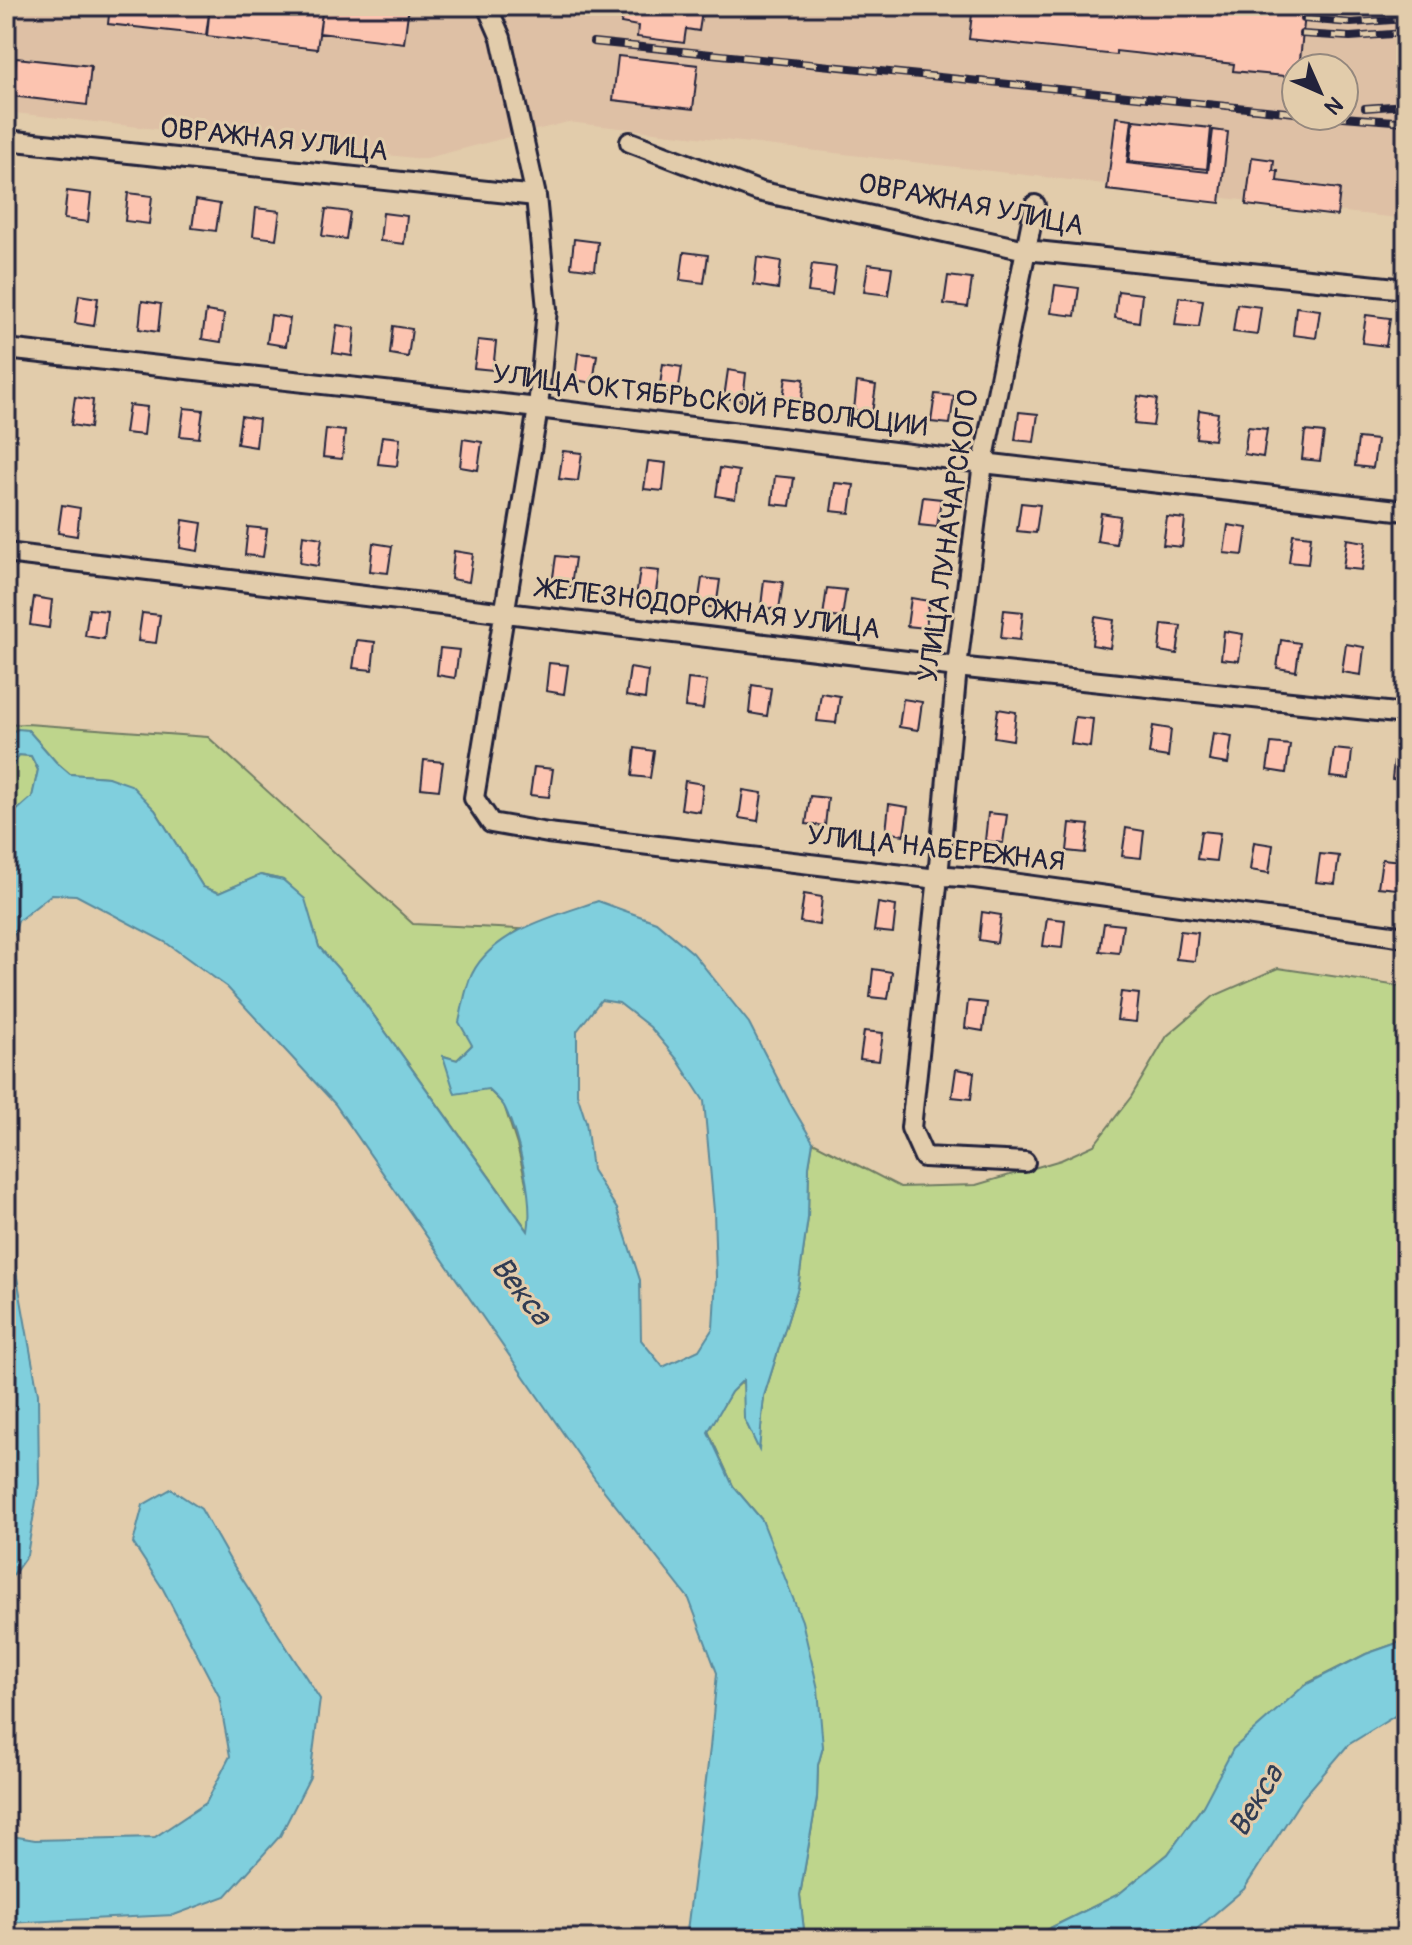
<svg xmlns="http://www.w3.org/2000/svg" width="1412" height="1945" viewBox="0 0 1412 1945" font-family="Pangolin,sans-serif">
	<rect width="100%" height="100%" fill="#e2ccab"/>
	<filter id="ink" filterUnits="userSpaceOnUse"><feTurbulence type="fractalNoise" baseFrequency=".0125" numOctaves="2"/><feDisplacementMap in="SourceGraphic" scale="16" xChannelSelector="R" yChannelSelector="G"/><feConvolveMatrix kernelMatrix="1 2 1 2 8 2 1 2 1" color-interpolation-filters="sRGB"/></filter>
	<g filter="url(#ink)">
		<path fill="#dec0a5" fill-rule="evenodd" d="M 6,6 L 1406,6 L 1406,219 L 568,122 L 423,159 L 6,112 ZM 1296,68 L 1344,68 L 1344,116 L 1296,116 Z"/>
		<path fill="#bed58c" stroke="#707c64" stroke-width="2" d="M 27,724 L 208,737 L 413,924 L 519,929 L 486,955 L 472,1045 L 457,1060 L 444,1056 L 488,1089 L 504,1105 L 517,1145 L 531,1204 L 529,1232 L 349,981 L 319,947 L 304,899 L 283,880 L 261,875 L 219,893 L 203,887 L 155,810 L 108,777 L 70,774 L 56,762 L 28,730 L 9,733 L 6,745 L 6,725 Z
			M 6,753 L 7,760 L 19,755 L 31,756 L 38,770 L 32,798 L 6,820 Z
			M 1278,968 L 1406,987 L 1406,1640 L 1366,1654 L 1304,1685 L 1203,1806 L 1168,1854 L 1119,1894 L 1028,1939 L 805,1939 L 800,1895 L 817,1798 L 818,1765 L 823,1747 L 762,1520 L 733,1486 L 708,1431 L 731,1392 L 744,1380 L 744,1418 L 759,1448 L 764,1396 L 798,1287 L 808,1218 L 809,1166 L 813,1142 L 900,1187 L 976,1185 L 1061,1160 L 1094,1145 L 1131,1097 L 1167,1036 L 1214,996 Z"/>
		<path fill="#80cfdd" stroke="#5a8a9c" stroke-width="2" fill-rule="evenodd" d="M 18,729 L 28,730 L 56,762 L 70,774 L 108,777 L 131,785 L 155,810 L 203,887 L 219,893 L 260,875 L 283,880 L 305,899 L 319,947 L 349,981 L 528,1231 C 534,1200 519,1138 505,1108 C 502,1101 494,1095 488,1089 L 455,1094 L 443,1056 L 457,1060 L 472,1045 L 459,1022 C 463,1007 465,987 472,974 C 493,931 557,915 598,901 L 656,922 L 693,953 L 749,1023 L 790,1103 L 813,1142 L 809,1166 L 808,1218 L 798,1287 L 764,1396 L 759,1450 L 744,1418 L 743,1380 L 731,1392 L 708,1432 L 733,1486 L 762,1520 L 802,1621 L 818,1689 L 823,1747 L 818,1765 L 817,1798 L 800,1895 L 805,1939 L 686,1939 L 710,1748 L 717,1673 L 689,1599 L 595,1479 L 335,1104 L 227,987 L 165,942 L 76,895 L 52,894 L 18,921 L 7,957 L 8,1043 L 15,1266 L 38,1394 L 39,1484 L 27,1555 L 6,1585 L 6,820 L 32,797 L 38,770 L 31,756 L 19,755 L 14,765 L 7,760 L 6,745 L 9,733 ZM 601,1000 L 619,1003 L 650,1027 L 677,1059 L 704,1101 L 714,1211 L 716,1277 L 713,1328 L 699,1350 L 663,1367 L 641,1340 L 640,1280 L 617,1209 L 592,1170 L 586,1122 L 577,1094 L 577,1031 Z
			M 171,1489 L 201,1509 L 230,1560 L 320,1699 L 310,1777 L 280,1836 L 226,1896 L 174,1915 L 6,1923 L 6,1835 L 35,1840 L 155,1837 L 206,1803 L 230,1756 L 219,1696 L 163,1589 L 133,1543 L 143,1505 Z
			M 1406,1640 L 1406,1713 L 1398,1714 L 1348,1745 L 1301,1800 L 1244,1889 L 1185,1939 L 1028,1939 L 1119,1894 L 1168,1854 L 1203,1806 L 1233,1749 L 1305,1685 L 1366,1654 Z"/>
		<path fill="#fcc4b0" stroke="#22223b" stroke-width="2" d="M 110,6 L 210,6 L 206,35 L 108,24 Z
			M 210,6 L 224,7 L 224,6 L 323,6 L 317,49 L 207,36 Z
			M 323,6 L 409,6 L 404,43 L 319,33 Z
			M 623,6 L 703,6 L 699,31 L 686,29 L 684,43 L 637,37 L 638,26 L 621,23 Z
			M 973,6 L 1306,6 L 1299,68 L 1296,68 L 1296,77 L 1233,71 L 1234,64 L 1116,51 L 1116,55 L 969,39 Z
			M 618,56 L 698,65 L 693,109 L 613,100 Z
			M 16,58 L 91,66 L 87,105 L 12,96 Z
			M 1116,117 L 1132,119 L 1127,163 L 1208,172 L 1213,130 L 1228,132 L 1220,203 L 1107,190 Z
			M 1134,120 L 1211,128 L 1207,169 L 1129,161 Z
			M 1252,157 L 1274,160 L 1273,171 L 1278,171 L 1277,181 L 1340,189 L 1337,216 L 1246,205 Z
			M 67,191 L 91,194 L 88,222 L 64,219 Z
			M 128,193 L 152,196 L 149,224 L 125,221 Z
			M 196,200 L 220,204 L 216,231 L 192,228 Z
			M 256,208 L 280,211 L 276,239 L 253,236 Z
			M 326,209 L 350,212 L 346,239 L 322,236 Z
			M 383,213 L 407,216 L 404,244 L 380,241 Z
			M 574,239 L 598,242 L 595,270 L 571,267 Z
			M 684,252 L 708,255 L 704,283 L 680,280 Z
			M 757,257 L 781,261 L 778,289 L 754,285 Z
			M 812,264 L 836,267 L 832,295 L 808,292 Z
			M 868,264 L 892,267 L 888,295 L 864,292 Z
			M 948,276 L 972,279 L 968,307 L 944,304 Z
			M 1055,285 L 1079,288 L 1075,316 L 1051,313 Z
			M 1118,291 L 1142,294 L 1139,322 L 1115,318 Z
			M 79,295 L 98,298 L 94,326 L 75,323 Z
			M 1179,297 L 1203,300 L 1199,327 L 1175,325 Z
			M 142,301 L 161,304 L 158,332 L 139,329 Z
			M 1237,304 L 1261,307 L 1257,335 L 1233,332 Z
			M 1296,307 L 1320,310 L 1316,338 L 1293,335 Z
			M 206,311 L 224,314 L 221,342 L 202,339 Z
			M 271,315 L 290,318 L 286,346 L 267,343 Z
			M 1366,315 L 1390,318 L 1386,346 L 1362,343 Z
			M 337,325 L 355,328 L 352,356 L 333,353 Z
			M 393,326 L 412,329 L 408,357 L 390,354 Z
			M 478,340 L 496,342 L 493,370 L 474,368 Z
			M 578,353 L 597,355 L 593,383 L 575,380 Z
			M 663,364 L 682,367 L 678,394 L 659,392 Z
			M 728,370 L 746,373 L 743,401 L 724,398 Z
			M 786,377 L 804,379 L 801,407 L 782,405 Z
			M 857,382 L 876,385 L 872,413 L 854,410 Z
			M 935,394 L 954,396 L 950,424 L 931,422 Z
			M 1138,396 L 1157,399 L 1153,426 L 1134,424 Z
			M 75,397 L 93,400 L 90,428 L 71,425 Z
			M 129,405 L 147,407 L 144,435 L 125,433 Z
			M 184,408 L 203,410 L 199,438 L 180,436 Z
			M 1199,410 L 1218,413 L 1214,440 L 1196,438 Z
			M 1019,412 L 1038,414 L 1034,442 L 1015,440 Z
			M 241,416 L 259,419 L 256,447 L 237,444 Z
			M 1248,427 L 1267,429 L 1263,457 L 1244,454 Z
			M 326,429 L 345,431 L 342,459 L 323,457 Z
			M 1305,431 L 1324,433 L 1320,461 L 1302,459 Z
			M 382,436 L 400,438 L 397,466 L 378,464 Z
			M 1358,438 L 1377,440 L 1373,468 L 1355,466 Z
			M 463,439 L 482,442 L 478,470 L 460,467 Z
			M 563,451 L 582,453 L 578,481 L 559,479 Z
			M 648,461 L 666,463 L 663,491 L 644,489 Z
			M 720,468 L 739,471 L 735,499 L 716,496 Z
			M 775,476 L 794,478 L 790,506 L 772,504 Z
			M 835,483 L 854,485 L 850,513 L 831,511 Z
			M 923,497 L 941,499 L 937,527 L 919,525 Z
			M 1021,503 L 1040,505 L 1036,533 L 1017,531 Z
			M 62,505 L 80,508 L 77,536 L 58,533 Z
			M 1101,513 L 1120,516 L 1116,544 L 1097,541 Z
			M 1167,517 L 1185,519 L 1182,547 L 1163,545 Z
			M 183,520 L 202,523 L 198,551 L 180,548 Z
			M 1228,525 L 1247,528 L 1243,555 L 1224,553 Z
			M 248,527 L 267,529 L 263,557 L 245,555 Z
			M 1293,534 L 1311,536 L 1308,564 L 1289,562 Z
			M 303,535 L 322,538 L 318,566 L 300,563 Z
			M 1347,539 L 1366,542 L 1362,570 L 1343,568 Z
			M 373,543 L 392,546 L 388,573 L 370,571 Z
			M 454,551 L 473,554 L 469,582 L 451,579 Z
			M 556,556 L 575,558 L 571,586 L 552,584 Z
			M 640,569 L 659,571 L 655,599 L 636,597 Z
			M 702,578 L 720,580 L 716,608 L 698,605 Z
			M 764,580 L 783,582 L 779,610 L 761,607 Z
			M 827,588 L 846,590 L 842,618 L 823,616 Z
			M 34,597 L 52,600 L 49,628 L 30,625 Z
			M 911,598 L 929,601 L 926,628 L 907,626 Z
			M 89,609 L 107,611 L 104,639 L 85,636 Z
			M 1004,610 L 1023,612 L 1020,640 L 1001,638 Z
			M 142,613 L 160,615 L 156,643 L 138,641 Z
			M 1095,617 L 1114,620 L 1110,648 L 1092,645 Z
			M 1162,624 L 1181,626 L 1177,654 L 1159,651 Z
			M 1224,631 L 1243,634 L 1239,661 L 1221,659 Z
			M 357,640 L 375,642 L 372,670 L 353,668 Z
			M 1281,640 L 1300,643 L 1296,671 L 1277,668 Z
			M 1346,644 L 1364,647 L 1361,675 L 1342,672 Z
			M 440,648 L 459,650 L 455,678 L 437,675 Z
			M 549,663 L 568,665 L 564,694 L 546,691 Z
			M 630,668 L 648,671 L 645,699 L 626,696 Z
			M 688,679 L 707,681 L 703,709 L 685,707 Z
			M 752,685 L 771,688 L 767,716 L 749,713 Z
			M 821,693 L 840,696 L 836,723 L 817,721 Z
			M 903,699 L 922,702 L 918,730 L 899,727 Z
			M 998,709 L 1016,712 L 1013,740 L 994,737 Z
			M 1075,717 L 1093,719 L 1090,747 L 1071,744 Z
			M 1153,726 L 1171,729 L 1168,757 L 1149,754 Z
			M 1213,733 L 1232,736 L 1228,764 L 1209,761 Z
			M 1271,743 L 1290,745 L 1286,773 L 1267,770 Z
			M 635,748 L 654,751 L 650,778 L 632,776 Z
			M 1334,749 L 1352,751 L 1349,779 L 1330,777 Z
			M 1395,752 L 1406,753 L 1406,781 L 1392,779 Z
			M 424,760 L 443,762 L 439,790 L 421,788 Z
			M 534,767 L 553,769 L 549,797 L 530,795 Z
			M 685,781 L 703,784 L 700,812 L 681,809 Z
			M 743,790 L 762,793 L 758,821 L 739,818 Z
			M 810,796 L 828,798 L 825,826 L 806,824 Z
			M 889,804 L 908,807 L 904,835 L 886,832 Z
			M 988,813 L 1007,815 L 1003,843 L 985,841 Z
			M 1070,823 L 1089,825 L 1085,853 L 1067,851 Z
			M 1126,828 L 1144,831 L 1141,858 L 1122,856 Z
			M 1201,831 L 1220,833 L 1216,861 L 1197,859 Z
			M 1254,842 L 1273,845 L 1269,873 L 1250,870 Z
			M 1320,854 L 1339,856 L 1335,884 L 1316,882 Z
			M 1382,859 L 1401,861 L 1397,889 L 1378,887 Z
			M 804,894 L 822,897 L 819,925 L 800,922 Z
			M 878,903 L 896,906 L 893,933 L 874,931 Z
			M 982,912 L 1001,915 L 997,943 L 979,940 Z
			M 1047,918 L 1065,920 L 1062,948 L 1043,946 Z
			M 1104,923 L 1123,925 L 1119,953 L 1100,951 Z
			M 1180,931 L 1198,933 L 1195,961 L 1176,959 Z
			M 873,969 L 892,972 L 888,999 L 870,997 Z
			M 1121,992 L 1139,994 L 1136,1022 L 1117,1020 Z
			M 968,1001 L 987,1003 L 983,1031 L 965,1028 Z
			M 864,1031 L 883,1033 L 879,1061 L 860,1059 Z
			M 956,1069 L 974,1072 L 971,1099 L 952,1097 Z"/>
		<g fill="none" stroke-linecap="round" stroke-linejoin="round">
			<defs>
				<path id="minor" d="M 487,6 L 501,38 L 536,196 L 547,309 L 538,408 L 474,798 L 491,823 L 548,833 L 929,878 L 948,876 L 975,878 L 1406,937
					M 6,140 L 536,196
					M 630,142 L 758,191 L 1026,250 L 1406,289
					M 6,349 L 538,408 L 983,463 L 1406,511
					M 6,553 L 957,667 L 1406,714
					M 1025,1162 L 924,1157 L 911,1128 L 938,877 L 957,667 L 983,463 L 1035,205"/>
			</defs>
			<use href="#minor" stroke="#22223b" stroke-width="24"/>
			<use href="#minor" stroke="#e2ccab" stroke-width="18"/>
			<defs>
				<path id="rail" d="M 1304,19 L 1351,23 L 1406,19
					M 1302,34 L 1350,37 L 1406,33
					M 593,42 L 1296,113
					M 1365,108 L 1406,105
					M 1331,116 L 1406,122"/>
			</defs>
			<use href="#rail" stroke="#22223b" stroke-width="8"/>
			<use href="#rail" stroke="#e2ccab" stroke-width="5" stroke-dasharray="15" stroke-linecap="butt"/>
		</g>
	</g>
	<g text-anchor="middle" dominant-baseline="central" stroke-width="6" stroke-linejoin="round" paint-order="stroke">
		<g font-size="28" fill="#22223b" stroke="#e2ccab">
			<text transform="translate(274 140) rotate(6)">ОВРАЖНАЯ УЛИЦА</text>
			<text transform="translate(971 205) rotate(11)">ОВРАЖНАЯ УЛИЦА</text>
			<text transform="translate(710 401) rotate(7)">УЛИЦА ОКТЯБРЬСКОЙ РЕВОЛЮЦИИ</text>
			<text transform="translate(949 536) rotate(-82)">УЛИЦА ЛУНАЧАРСКОГО</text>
			<text transform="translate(709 609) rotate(7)">ЖЕЛЕЗНОДОРОЖНАЯ УЛИЦА</text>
			<text transform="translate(936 849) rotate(6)">УЛИЦА НАБЕРЕЖНАЯ</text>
		</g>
		<g font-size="30" font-style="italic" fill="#303c53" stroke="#e2ccab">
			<text transform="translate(521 1291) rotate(52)">Векса</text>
			<text transform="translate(1256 1801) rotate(-59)">Векса</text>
		</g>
	</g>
	<rect width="1412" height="1945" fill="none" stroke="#e2ccab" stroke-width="32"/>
	<rect x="16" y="16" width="1380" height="1913" fill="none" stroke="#22223b" stroke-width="3" filter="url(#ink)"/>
	<g transform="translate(1320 92) rotate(135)"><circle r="38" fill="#e2ccab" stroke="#95887e" stroke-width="2"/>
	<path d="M0-6L14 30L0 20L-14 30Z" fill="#22223b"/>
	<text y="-12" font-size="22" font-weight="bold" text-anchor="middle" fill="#22223b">N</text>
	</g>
</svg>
